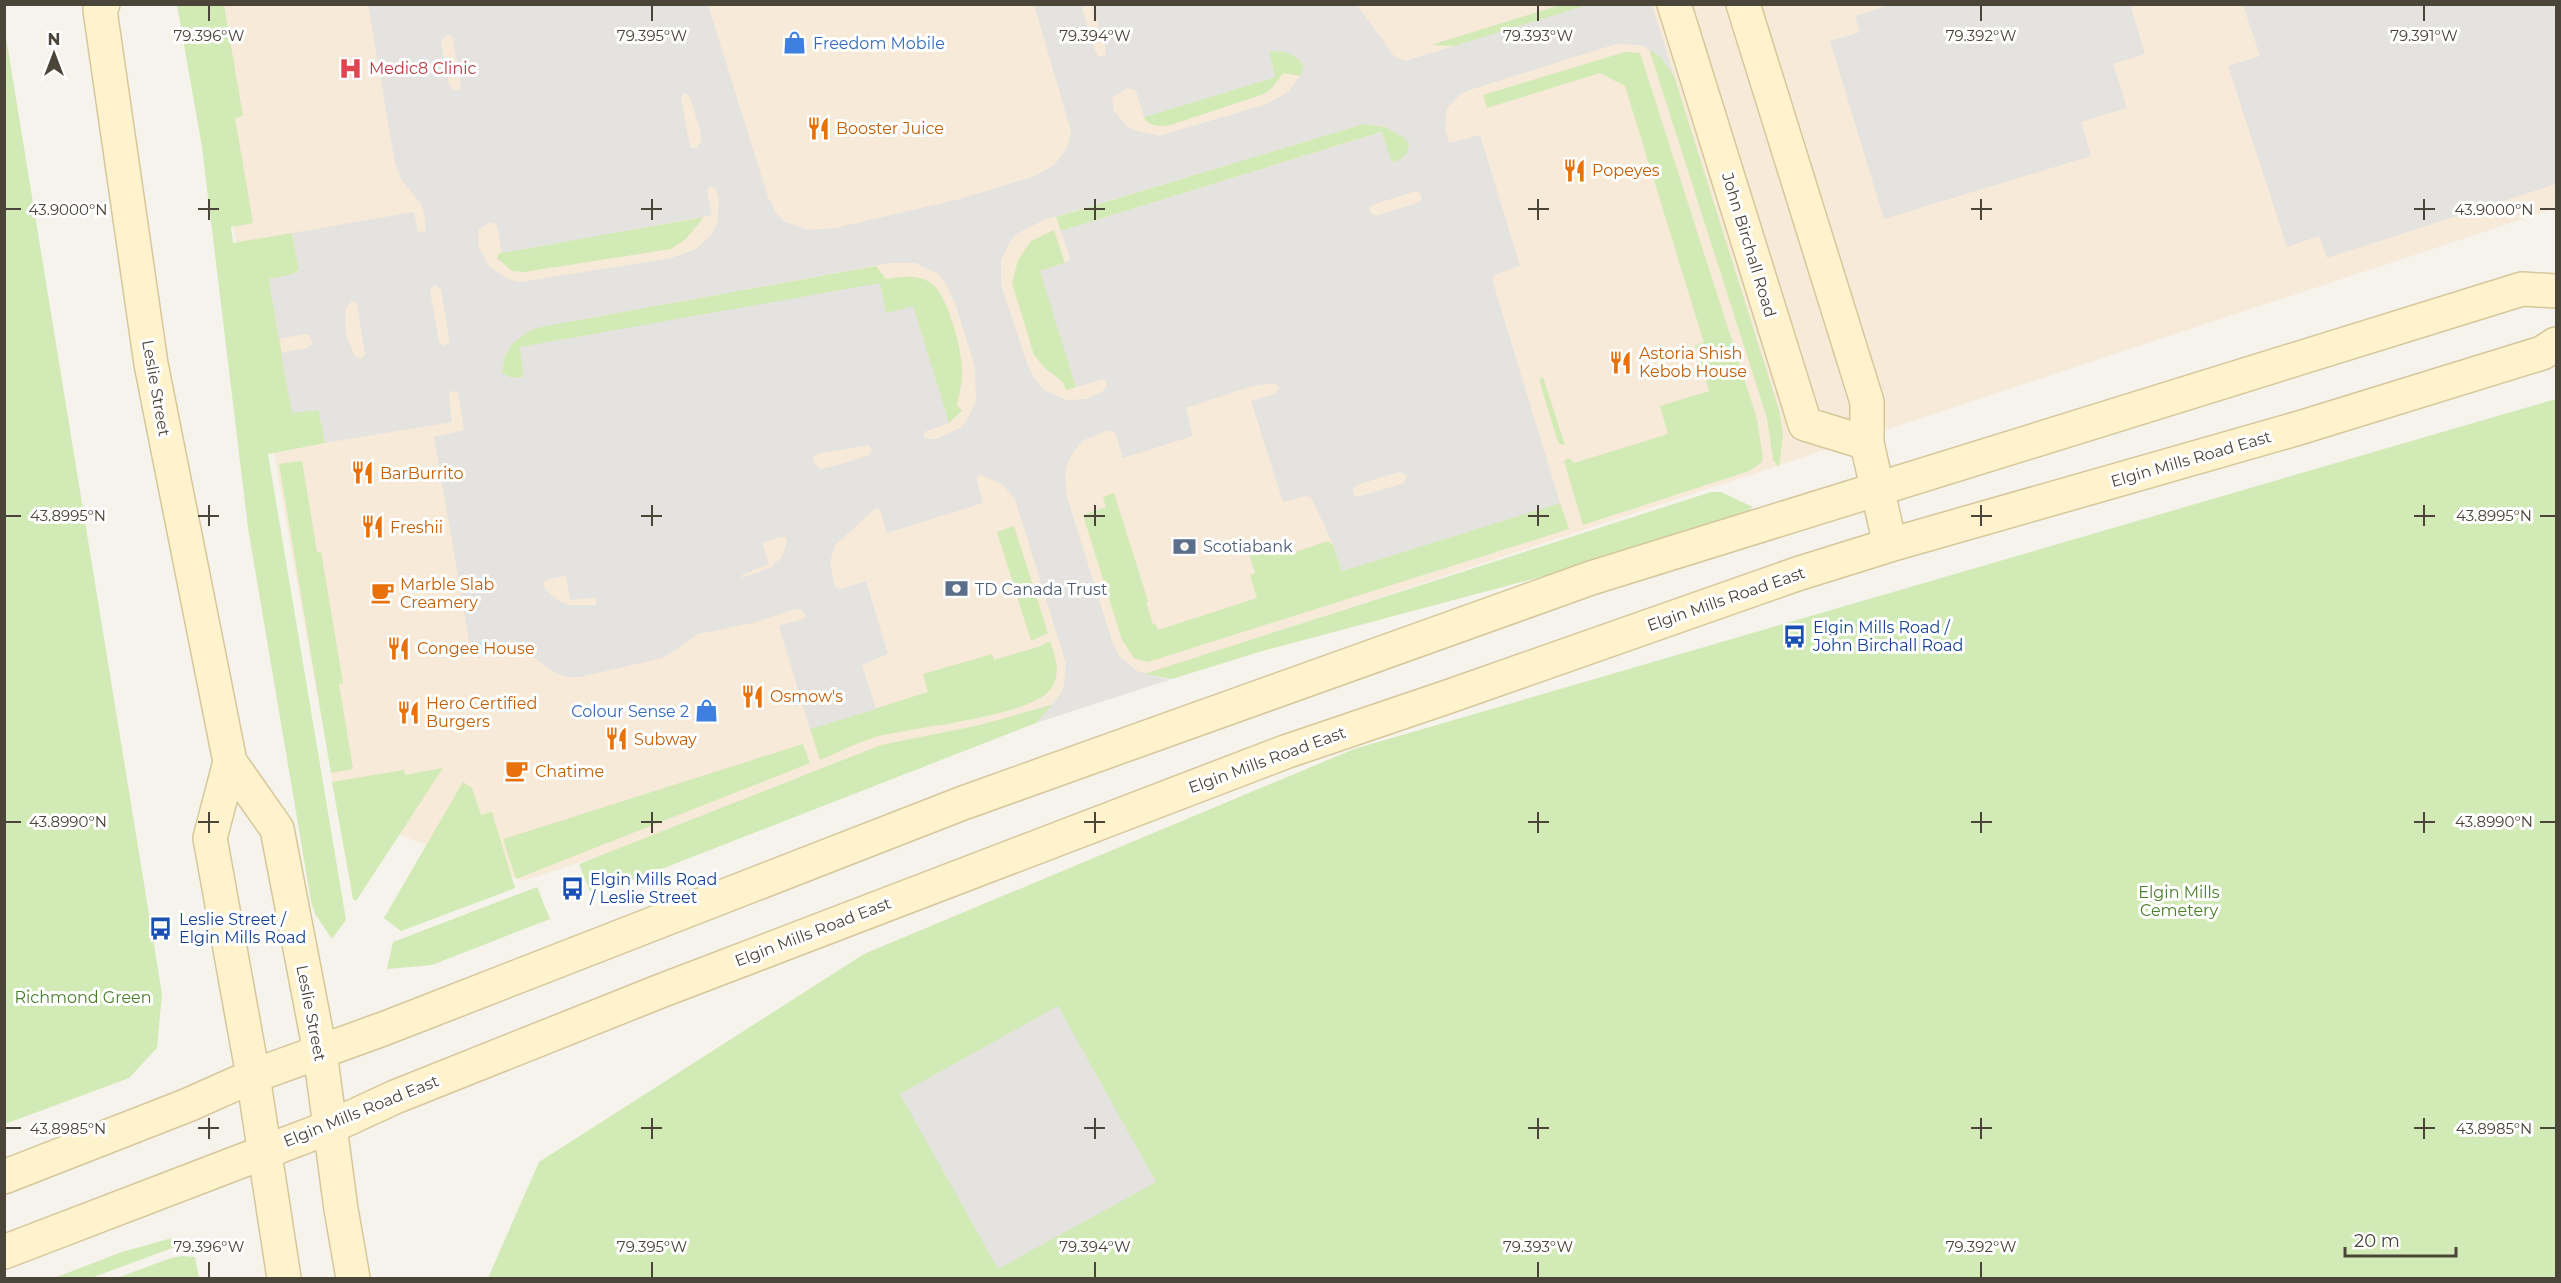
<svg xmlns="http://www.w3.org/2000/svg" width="2561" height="1283" viewBox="0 0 2561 1283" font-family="Montserrat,sans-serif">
	<rect width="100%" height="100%" fill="#f6f3ec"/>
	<path fill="#f7ead8" d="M 194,5 L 2556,5 L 2556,208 L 523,881 L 338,812 Z"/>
	<path fill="#d2eab5" d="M 177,5 L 224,5 L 243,116 L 235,118 L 253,223 L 231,227 L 233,243 L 292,233 L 299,269 L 294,274 L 269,279 L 292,412 L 319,410 L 325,443 L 268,454 L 346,920 L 332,939 L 315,914 L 311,901 L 248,528 L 202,147 Z
		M 1560,5 L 1588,5 L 1456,46 L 1431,45 Z
		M 5,31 L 162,994 L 157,1048 L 129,1078 L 5,1124 Z
		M 1649,49 L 1661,57 L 1674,76 L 1779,410 L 1783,434 L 1779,467 L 1773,460 L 1767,418 Z
		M 1269,51 C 1282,50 1298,54 1304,66 L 1301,76 L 1283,73 L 1272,88 L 1264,94 L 1167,126 C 1158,126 1148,126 1144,117 L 1275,77 Z
		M 1625,52 L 1640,53 L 1757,419 L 1763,459 L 1760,464 L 1749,471 L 1583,525 L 1564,461 L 1569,458 L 1574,463 L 1668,434 L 1660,406 L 1709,391 L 1695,345 L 1704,343 L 1625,86 L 1600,73 L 1487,108 L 1483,95 Z
		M 1363,124 C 1381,125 1400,129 1410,144 L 1406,155 L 1396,162 L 1391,161 L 1381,132 L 1061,231 L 1056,217 Z
		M 704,217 L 686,239 L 671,249 L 524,272 L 512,271 L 497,258 L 499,253 Z
		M 1054,230 L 1065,263 L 1041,271 L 1076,387 L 1066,390 L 1063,382 L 1044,367 L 1034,355 L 1012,283 L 1018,260 L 1031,241 Z
		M 876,266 L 886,279 C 902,277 917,274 931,283 C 948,294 963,353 962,373 C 962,384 959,394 957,405 L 962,411 L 949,423 L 913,307 L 886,314 L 879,284 L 520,348 L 524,377 L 511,378 L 502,373 C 502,349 518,333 540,327 Z
		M 1543,377 L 1562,436 L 1565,445 L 1560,444 L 1557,439 L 1540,383 L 1540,379 Z
		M 2556,399 L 2556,1278 L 488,1278 L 539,1162 L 864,954 L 1354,749 Z
		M 302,461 L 317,552 L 321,552 L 343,683 L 339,684 L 353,769 L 331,773 L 279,464 Z
		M 1711,492 L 1721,492 L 1753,507 L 1744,514 L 1608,559 L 1259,652 L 1172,679 L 1144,674 Z
		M 1114,493 L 1148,601 L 1146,602 L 1153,624 L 1155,624 L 1158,630 L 1257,598 L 1250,575 L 1255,573 L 1249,554 L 1289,554 L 1328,541 L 1333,545 L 1342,571 L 1560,503 L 1569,529 L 1148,662 L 1134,658 L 1122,640 L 1083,515 L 1106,507 L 1103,497 Z
		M 1014,526 L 1048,633 L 1031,641 L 997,532 Z
		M 1050,641 C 1055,657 1062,673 1051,689 C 1030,717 913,727 875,737 C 857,743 838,752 820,760 L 810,729 L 928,692 L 923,674 L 992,654 L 994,660 L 1041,646 Z
		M 1054,704 L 1036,723 L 592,896 L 579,864 L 881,745 L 980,725 Z
		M 803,744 L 810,763 L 516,879 L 503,839 Z
		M 443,768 L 356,901 L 353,899 L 332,782 L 404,770 L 405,775 Z
		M 463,782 L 472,788 L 481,815 L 492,812 L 515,888 L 401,931 L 384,918 Z
		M 537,887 L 550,919 L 432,965 L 387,969 L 393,942 Z
		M 172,1238 L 184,1238 L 183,1244 L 91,1278 L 54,1278 L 122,1252 Z
		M 182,1256 L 195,1257 L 199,1278 L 117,1278 L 171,1258 Z"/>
	<path fill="#e5e3e0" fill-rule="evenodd" d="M 2130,4 L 2145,54 L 2113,64 L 2127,108 L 2081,122 L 2091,156 L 1884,219 L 1830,41 L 1860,32 L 1855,16 L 1892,4 Z
		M 368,5 L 708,5 L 768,197 L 776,213 L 785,222 L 808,230 L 835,228 L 956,200 L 1035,176 L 1055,164 L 1067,148 L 1071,131 L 1034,5 L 1083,5 L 1082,9 L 1095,51 L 1098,56 L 1102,57 L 1106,54 L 1106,49 L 1092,5 L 1357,5 L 1394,56 L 1405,61 L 1588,5 L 1652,5 L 1674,76 L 1661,57 L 1649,49 L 1640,45 L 1616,44 L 1473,89 L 1462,93 L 1447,108 L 1445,128 L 1449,143 L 1480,135 L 1520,266 L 1496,274 L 1492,279 L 1560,503 L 1342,571 L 1333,544 L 1311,497 L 1305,496 L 1283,502 L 1251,401 L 1276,393 L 1279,387 L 1273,383 L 1252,386 L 1186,408 L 1193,436 L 1123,458 L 1115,433 L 1109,430 L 1084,440 L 1074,451 L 1068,462 L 1065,475 L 1067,497 L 1113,644 L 1120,657 L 1137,671 L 1158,677 L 1172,679 L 1036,723 L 1060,695 L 1064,685 L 1066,664 L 1015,499 L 1002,484 L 981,475 L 978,475 L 977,481 L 983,503 L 887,533 L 880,510 L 876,508 L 835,545 L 830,563 L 835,587 L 842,589 L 866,581 L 888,654 L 862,665 L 876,709 L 810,729 L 779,626 L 803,619 L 806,616 L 802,610 L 795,609 L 753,623 L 698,634 L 663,658 L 580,677 L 567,677 L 556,673 L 530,655 L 506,643 L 470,646 L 434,437 L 464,430 L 458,392 L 453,391 L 450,393 L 449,398 L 452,422 L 325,443 L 319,410 L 292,413 L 281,353 L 307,348 L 312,344 L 312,341 L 309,335 L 305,334 L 279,339 L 269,279 L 297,273 L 299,269 L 292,233 L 414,212 L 418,233 L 426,231 L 424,212 L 421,204 L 401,179 L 395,163 ZM 446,35 L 451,35 L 453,39 L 457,62 L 461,83 L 460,89 L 456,90 L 452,89 L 449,84 L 441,43 ZM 1269,51 L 1285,52 L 1298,58 L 1304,66 L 1300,76 L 1289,91 L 1267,104 L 1159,136 L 1134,130 L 1127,126 L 1114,111 L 1112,98 L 1127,88 L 1136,91 L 1144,117 L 1275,77 ZM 684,93 L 689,95 L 701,132 L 701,142 L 695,149 L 690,147 L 681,97 ZM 1363,124 L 1384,126 L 1404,138 L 1410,144 L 1406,155 L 1396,162 L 1391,161 L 1382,132 L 1061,231 L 1070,259 L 1065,263 L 1040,271 L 1076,387 L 1101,380 L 1105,380 L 1107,386 L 1102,392 L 1087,399 L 1067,400 L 1044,390 L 1035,379 L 1028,366 L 1001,285 L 1001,261 L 1010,241 L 1018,233 L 1044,220 ZM 710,186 L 715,188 L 719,198 L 717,225 L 711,235 L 696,249 L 671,258 L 521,282 L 508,279 L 496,271 L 488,264 L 479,247 L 478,230 L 491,222 L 497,226 L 502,253 L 712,215 L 707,190 ZM 1413,192 L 1418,192 L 1421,195 L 1421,200 L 1417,203 L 1376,216 L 1370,212 L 1369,208 L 1372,205 ZM 890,263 L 915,263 L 938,274 L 945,282 L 955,303 L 975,367 L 976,400 L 968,419 L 960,428 L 936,439 L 927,439 L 924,437 L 924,432 L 949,423 L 913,306 L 886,313 L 880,283 L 520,347 L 524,377 L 511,378 L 502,373 L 505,355 L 512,344 L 530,330 L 540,327 ZM 434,285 L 441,289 L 449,339 L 449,343 L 445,346 L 439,342 L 430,291 ZM 352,301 L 357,304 L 365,354 L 362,359 L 355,356 L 346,335 L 345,309 ZM 868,445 L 872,450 L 869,455 L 839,465 L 820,469 L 813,461 L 813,457 L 818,454 ZM 1399,472 L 1407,475 L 1404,483 L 1361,496 L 1355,496 L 1353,493 L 1353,488 L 1357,485 ZM 780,537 L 785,537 L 787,541 L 782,557 L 771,567 L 742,578 L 742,575 L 769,564 L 762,543 ZM 566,576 L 570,600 L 596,598 L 596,605 L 568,605 L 557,600 L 543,587 L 545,580 Z
		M 2243,5 L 2556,5 L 2556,184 L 2327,258 L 2319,236 L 2287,247 L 2228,66 L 2260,56 Z
		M 1058,1006 L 1156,1182 L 998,1269 L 900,1094 Z"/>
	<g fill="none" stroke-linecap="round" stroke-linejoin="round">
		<defs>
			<path id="secondary" d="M 103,4 L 100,10 L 151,364 L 230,762 L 277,829 L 320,1052 L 341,1209 L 353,1278
				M 1674,4 L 1805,424 L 1867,443
				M 1743,4 L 1867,402 L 1867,443 L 1890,545
				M 230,762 L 210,838 L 253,1076 L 284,1278
				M 4,1177 L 188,1105 L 253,1076 L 383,1029 L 963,803 L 1591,578 L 2522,289 L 2556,291
				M 4,1252 L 330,1127 L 395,1097 L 658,992 L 1285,752 L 1450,696 L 1797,574 L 1890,545 L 2299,428 L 2542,353 L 2556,344"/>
		</defs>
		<use href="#secondary" stroke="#d6c79b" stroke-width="36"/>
		<use href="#secondary" stroke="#fff3cd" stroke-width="33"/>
	</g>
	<path fill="none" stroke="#4b4439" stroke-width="2" d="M 209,6 L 209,21M 652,6 L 652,21M 1095,6 L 1095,21M 1538,6 L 1538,21M 1981,6 L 1981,21M 2424,6 L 2424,21M 209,199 L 209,220M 652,199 L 652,220M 1095,199 L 1095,220M 1538,199 L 1538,220M 1981,199 L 1981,220M 2424,199 L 2424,220M 6,209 L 21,209M 198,209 L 219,209M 641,209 L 662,209M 1084,209 L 1105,209M 1528,209 L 1549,209M 1971,209 L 1992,209M 2414,209 L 2435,209M 2540,209 L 2555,209M 209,505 L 209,526M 652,505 L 652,526M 1095,505 L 1095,526M 1538,505 L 1538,526M 1981,505 L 1981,526M 2424,505 L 2424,526M 6,516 L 21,516M 198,516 L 219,516M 641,516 L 662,516M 1084,516 L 1105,516M 1528,516 L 1549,516M 1971,516 L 1992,516M 2414,516 L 2435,516M 2540,516 L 2555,516M 209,812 L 209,833M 652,812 L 652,833M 1095,812 L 1095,833M 1538,812 L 1538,833M 1981,812 L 1981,833M 2424,812 L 2424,833M 6,822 L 21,822M 198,822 L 219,822M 641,822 L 662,822M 1084,822 L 1105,822M 1528,822 L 1549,822M 1971,822 L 1992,822M 2414,822 L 2435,822M 2540,822 L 2555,822M 209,1118 L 209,1139M 652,1118 L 652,1139M 1095,1118 L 1095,1139M 1538,1118 L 1538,1139M 1981,1118 L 1981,1139M 2424,1118 L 2424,1139M 6,1128 L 21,1128M 198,1128 L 219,1128M 641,1128 L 662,1128M 1084,1128 L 1105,1128M 1528,1128 L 1549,1128M 1971,1128 L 1992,1128M 2414,1128 L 2435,1128M 2540,1128 L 2555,1128M 209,1262 L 209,1277M 652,1262 L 652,1277M 1095,1262 L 1095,1277M 1538,1262 L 1538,1277M 1981,1262 L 1981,1277"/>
	<defs>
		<symbol id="shop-bare" viewBox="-9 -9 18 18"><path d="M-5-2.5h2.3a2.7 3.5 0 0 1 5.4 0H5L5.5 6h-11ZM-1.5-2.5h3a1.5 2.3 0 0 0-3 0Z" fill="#3f7fe0" stroke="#fff" stroke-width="2.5" paint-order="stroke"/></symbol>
		<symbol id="hospital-bare" viewBox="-9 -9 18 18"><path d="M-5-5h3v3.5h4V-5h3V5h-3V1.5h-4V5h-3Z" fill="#e0444e" stroke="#fff" stroke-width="2.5" paint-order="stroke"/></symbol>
		<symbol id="restaurant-bare" viewBox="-9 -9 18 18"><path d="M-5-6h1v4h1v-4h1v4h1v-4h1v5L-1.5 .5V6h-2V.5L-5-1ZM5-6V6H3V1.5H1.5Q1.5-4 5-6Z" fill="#e8710a" stroke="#fff" stroke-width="2.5" paint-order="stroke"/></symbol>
		<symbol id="bank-bare" viewBox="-9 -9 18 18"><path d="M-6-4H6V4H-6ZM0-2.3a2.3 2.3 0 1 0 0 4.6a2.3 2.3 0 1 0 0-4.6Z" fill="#5c6f8a" stroke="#fff" stroke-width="2.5" paint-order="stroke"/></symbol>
		<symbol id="cafe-bare" viewBox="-9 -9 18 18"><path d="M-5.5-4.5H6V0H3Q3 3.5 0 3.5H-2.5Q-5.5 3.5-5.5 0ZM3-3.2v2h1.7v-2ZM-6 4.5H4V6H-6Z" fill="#e8710a" stroke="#fff" stroke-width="2.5" paint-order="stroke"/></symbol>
		<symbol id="bus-bare" viewBox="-9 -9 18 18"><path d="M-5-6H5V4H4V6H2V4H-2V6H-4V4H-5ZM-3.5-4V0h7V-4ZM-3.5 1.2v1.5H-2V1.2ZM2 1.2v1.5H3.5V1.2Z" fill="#1a4fb4" stroke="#fff" stroke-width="2.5" paint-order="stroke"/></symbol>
	</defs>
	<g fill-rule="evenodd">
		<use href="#shop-bare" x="778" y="26" width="33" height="33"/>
		<use href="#hospital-bare" x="334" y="52" width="33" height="33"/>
		<use href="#restaurant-bare" x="802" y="112" width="33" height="33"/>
		<use href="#restaurant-bare" x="1558" y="154" width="33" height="33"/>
		<use href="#restaurant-bare" x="1604" y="346" width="33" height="33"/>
		<use href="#restaurant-bare" x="346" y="456" width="33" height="33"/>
		<use href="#restaurant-bare" x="356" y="510" width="33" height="33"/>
		<use href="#bank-bare" x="1168" y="530" width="33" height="33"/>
		<use href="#bank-bare" x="940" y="572" width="33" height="33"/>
		<use href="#cafe-bare" x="366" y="576" width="33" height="33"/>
		<use href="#bus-bare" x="1778" y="620" width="33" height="33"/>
		<use href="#restaurant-bare" x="382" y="632" width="33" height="33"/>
		<use href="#restaurant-bare" x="736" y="680" width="33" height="33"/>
		<use href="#shop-bare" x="690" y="694" width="33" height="33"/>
		<use href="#restaurant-bare" x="392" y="696" width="33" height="33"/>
		<use href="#restaurant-bare" x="600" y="722" width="33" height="33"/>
		<use href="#cafe-bare" x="500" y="754" width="33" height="33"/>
		<use href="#bus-bare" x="556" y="872" width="33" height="33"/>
		<use href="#bus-bare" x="144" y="912" width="33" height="33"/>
	</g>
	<g text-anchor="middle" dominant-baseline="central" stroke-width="6" stroke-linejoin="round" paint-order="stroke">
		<g font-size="16" fill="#366cbe" stroke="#fff" text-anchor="start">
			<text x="813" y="43">Freedom Mobile</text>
			<text x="689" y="711" text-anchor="end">Colour Sense 2</text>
		</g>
		<g font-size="16" fill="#be3a42" stroke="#fff" text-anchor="start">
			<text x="369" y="68">Medic8 Clinic</text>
		</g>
		<g font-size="16" fill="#c56008" stroke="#fff" text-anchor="start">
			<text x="836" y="128">Booster Juice</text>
			<text x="1592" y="170">Popeyes</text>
			<text x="1639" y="353">Astoria Shish<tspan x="1639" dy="18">Kebob House</tspan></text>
			<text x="380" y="473">BarBurrito</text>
			<text x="390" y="527">Freshii</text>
			<text x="400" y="584">Marble Slab<tspan x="400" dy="18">Creamery</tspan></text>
			<text x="417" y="648">Congee House</text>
			<text x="770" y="696">Osmow's</text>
			<text x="426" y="703">Hero Certified<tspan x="426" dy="18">Burgers</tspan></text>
			<text x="634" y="739">Subway</text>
			<text x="535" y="771">Chatime</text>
		</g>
		<g font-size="16" fill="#4b4439" stroke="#fff">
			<text transform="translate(1749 245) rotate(73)">John Birchall Road</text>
			<text transform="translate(156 388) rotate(80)">Leslie Street</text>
			<text transform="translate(2191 459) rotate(-16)">Elgin Mills Road East</text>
			<text transform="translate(1726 599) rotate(-19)">Elgin Mills Road East</text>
			<text transform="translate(1267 760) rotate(-20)">Elgin Mills Road East</text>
			<text transform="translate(813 932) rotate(-21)">Elgin Mills Road East</text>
			<text transform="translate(311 1013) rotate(79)">Leslie Street</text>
			<text transform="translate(361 1111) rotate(-22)">Elgin Mills Road East</text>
		</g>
		<g font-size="16" fill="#4e5e75" stroke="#fff" text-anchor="start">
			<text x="1203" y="546">Scotiabank</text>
			<text x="975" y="589">TD Canada Trust</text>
		</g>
		<g font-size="16" fill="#164399" stroke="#fff" text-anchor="start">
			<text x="1813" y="627">Elgin Mills Road /<tspan x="1813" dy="18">John Birchall Road</tspan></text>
			<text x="590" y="879">Elgin Mills Road<tspan x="590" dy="18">/ Leslie Street</tspan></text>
			<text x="179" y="919">Leslie Street /<tspan x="179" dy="18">Elgin Mills Road</tspan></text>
		</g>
		<g font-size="16" fill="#4a7f2a" stroke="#fff">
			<text x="2179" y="892">Elgin Mills<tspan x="2179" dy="18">Cemetery</tspan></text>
			<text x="83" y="997">Richmond Green</text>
		</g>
	</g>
	<g font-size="15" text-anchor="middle" fill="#4b4439" stroke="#fff" stroke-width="6" stroke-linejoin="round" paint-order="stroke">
		<text x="209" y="41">79.396°W</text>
		<text x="652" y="41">79.395°W</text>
		<text x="1095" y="41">79.394°W</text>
		<text x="1538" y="41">79.393°W</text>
		<text x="1981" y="41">79.392°W</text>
		<text x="2424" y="41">79.391°W</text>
		<text x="68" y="215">43.9000°N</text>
		<text x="2494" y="215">43.9000°N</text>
		<text x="68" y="521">43.8995°N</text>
		<text x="2494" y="521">43.8995°N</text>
		<text x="68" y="827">43.8990°N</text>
		<text x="2494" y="827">43.8990°N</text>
		<text x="68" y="1134">43.8985°N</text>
		<text x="2494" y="1134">43.8985°N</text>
		<text x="209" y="1252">79.396°W</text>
		<text x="652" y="1252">79.395°W</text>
		<text x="1095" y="1252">79.394°W</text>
		<text x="1538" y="1252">79.393°W</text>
		<text x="1981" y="1252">79.392°W</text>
	</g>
	<rect width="2561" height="1283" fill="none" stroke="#4b4439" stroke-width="12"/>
	<g transform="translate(54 54)" stroke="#ffffff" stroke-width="4.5" paint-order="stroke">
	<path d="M0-4.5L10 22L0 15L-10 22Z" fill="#4b4439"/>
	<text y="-9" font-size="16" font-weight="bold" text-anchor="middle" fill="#4b4439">N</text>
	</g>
	<path d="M2345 1247v9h111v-9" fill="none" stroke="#4b4439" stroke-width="3"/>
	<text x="2354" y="1247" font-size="18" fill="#4b4439" stroke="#ffffff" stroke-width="4.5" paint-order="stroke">20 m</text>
</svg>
